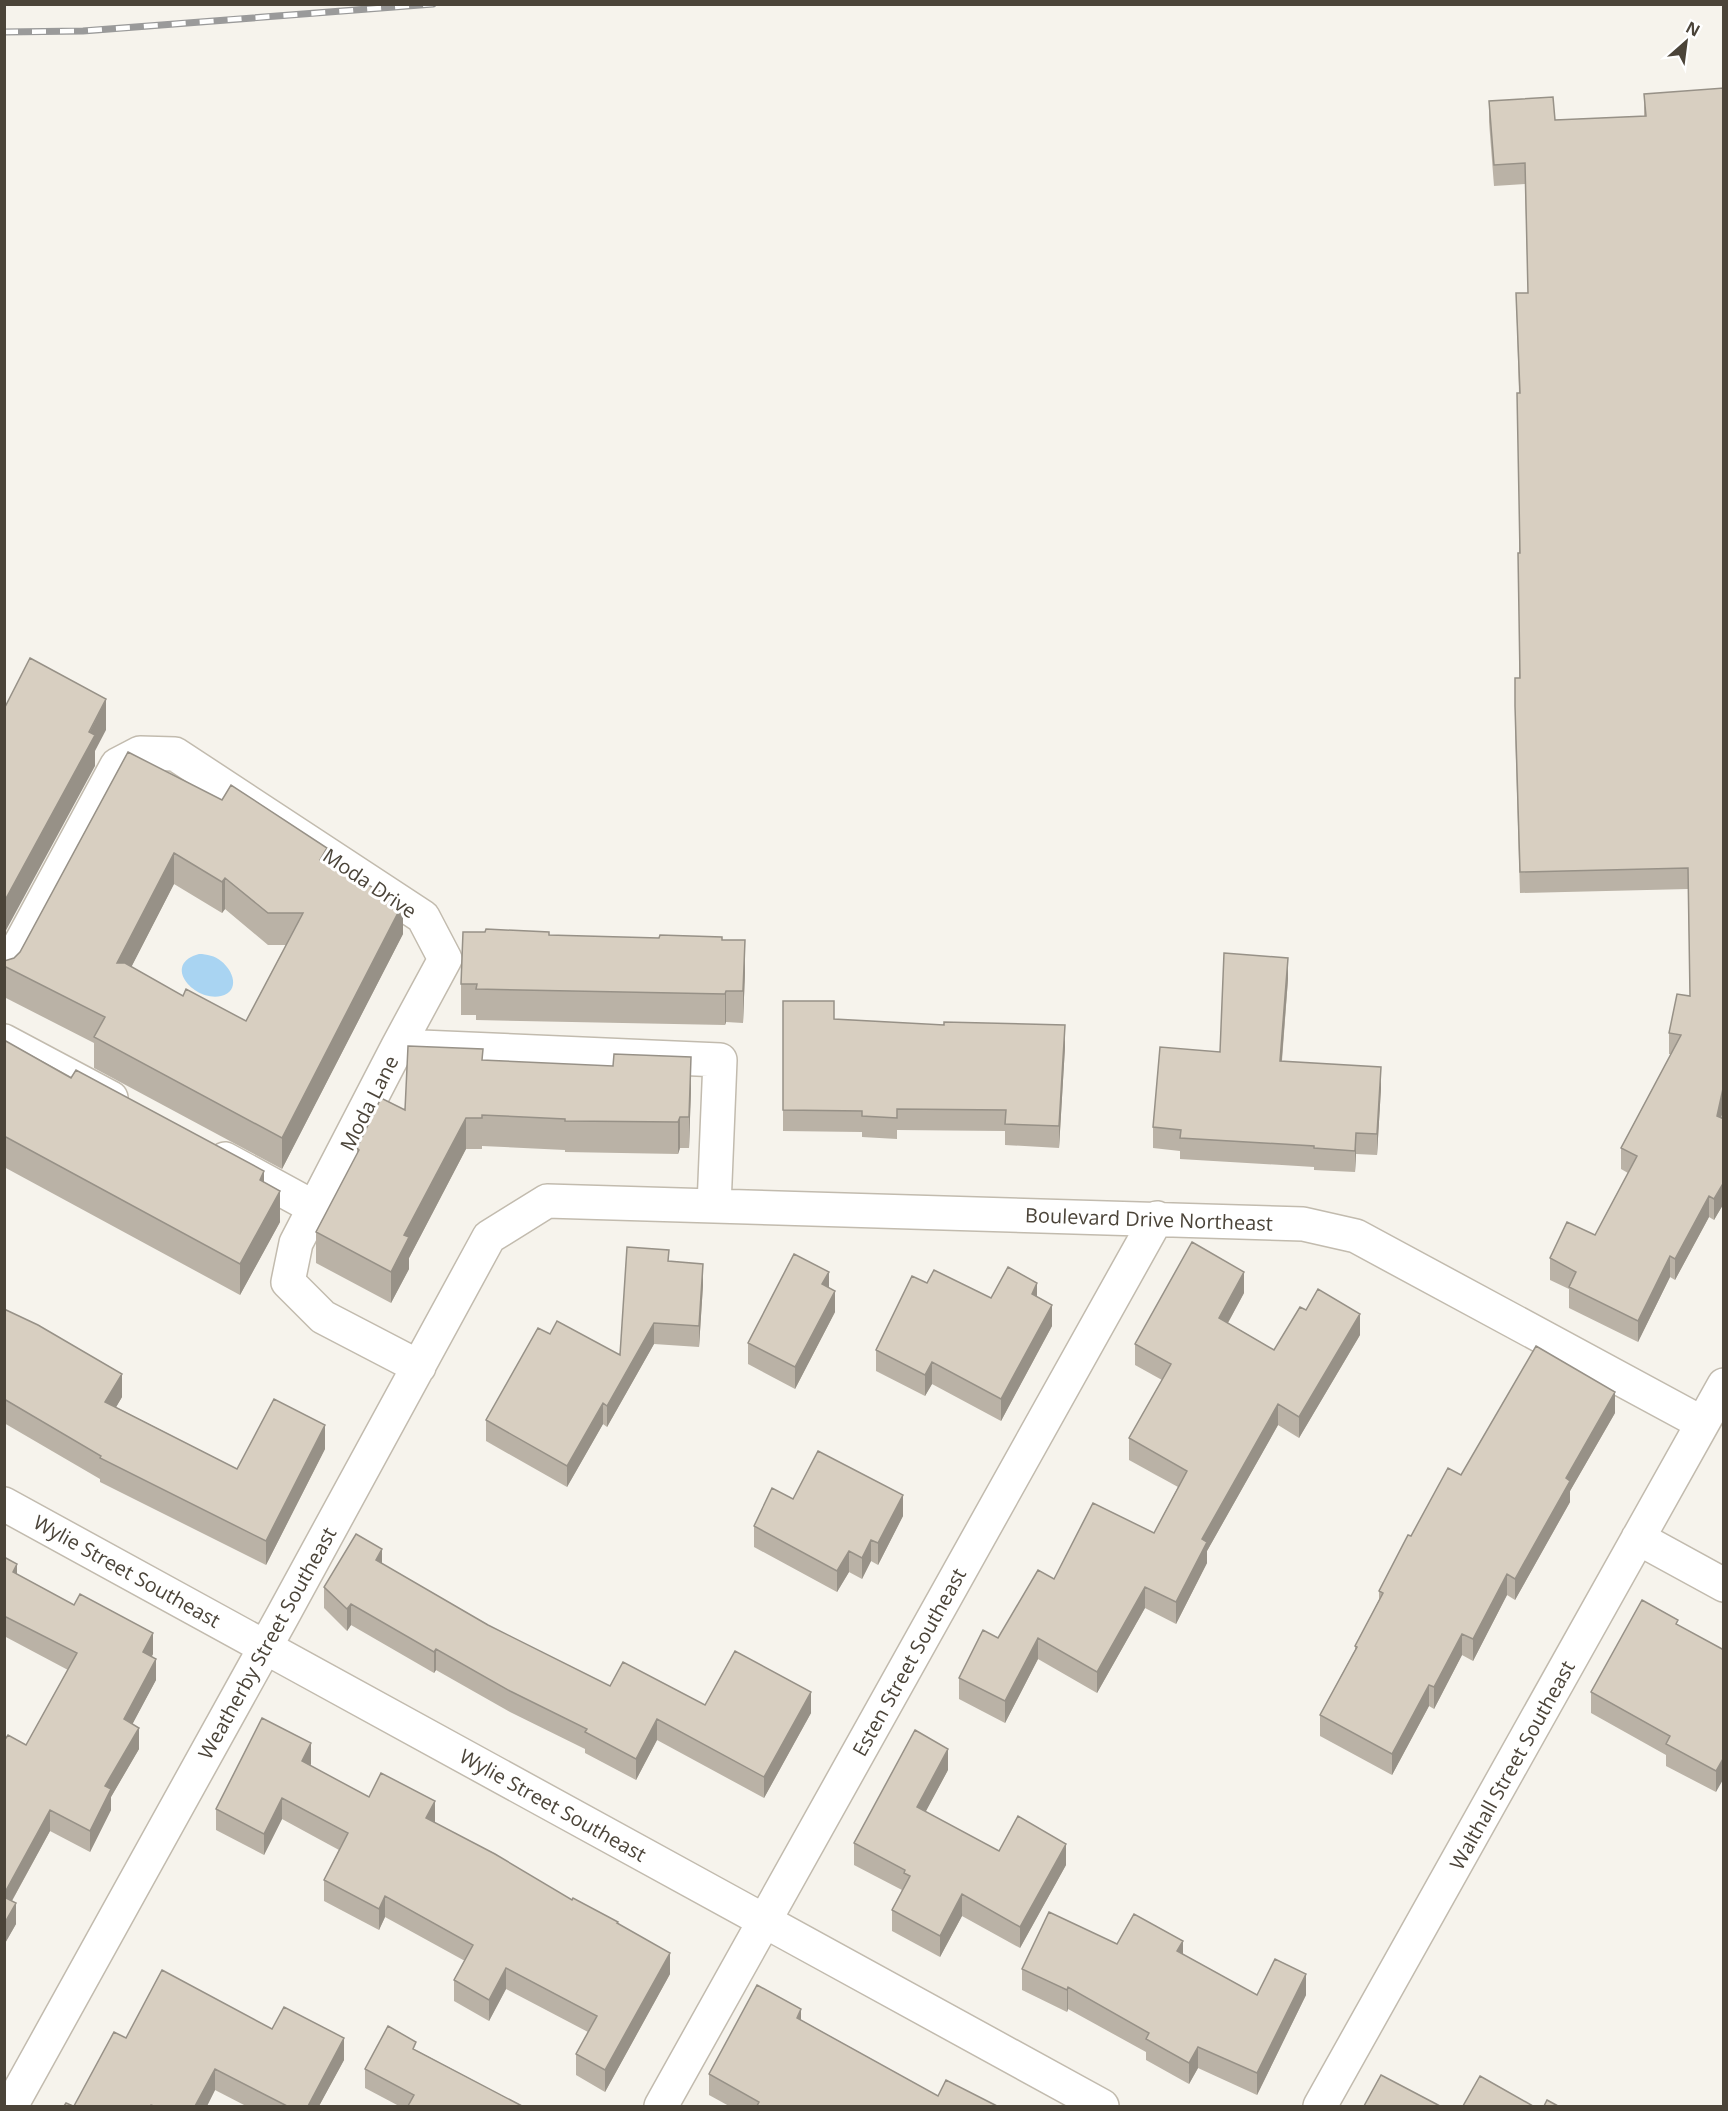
<svg xmlns="http://www.w3.org/2000/svg" width="1728" height="2111" viewBox="0 0 1728 2111" font-family="'Open Sans',sans-serif">
	<rect width="100%" height="100%" fill="#f6f3ec"/>
	<path fill="#a9d4f2" d="M 199,954 C 207,954 215,956 221,961 C 233,970 241,991 221,996 C 194,1002 161,964 199,954 Z"/>
	<g fill="none" stroke-linecap="round" stroke-linejoin="round">
		<defs>
			<path id="minor" d="M 4,974 L 117,765 L 140,753 L 175,754 L 423,917 L 445,959 L 398,1046
				M 4,1041 L 111,1098
				M 225,1159 L 315,1208
				M 419,1367 L 323,1317 L 288,1282 L 296,1243 L 398,1046 L 720,1060 L 714,1206
				M 4,1504 L 1102,2106
				M 1638,1538 L 1724,1585
				M 11,2106 L 283,1615 L 489,1237 L 547,1201 L 1303,1224 L 1356,1236 L 1702,1423
				M 661,2106 L 1157,1218
				M 1320,2106 L 1724,1385"/>
		</defs>
		<use href="#minor" stroke="#c2bbae" stroke-width="36"/>
		<use href="#minor" stroke="#fff" stroke-width="33"/>
		<defs>
			<path id="rail" d="M 4,32 L 83,31 L 433,4"/>
		</defs>
		<use href="#rail" stroke="#9a9a9a" stroke-width="7"/>
		<use href="#rail" stroke="#fff" stroke-width="4.5" stroke-dasharray="14" stroke-linecap="butt"/>
	</g>
	<path fill="#bab2a6" fill-rule="evenodd" d="M 1644,94 L 1721,1118 L 1724,1119 L 1724,1203 L 1714,1220 L 1709,1217 L 1675,1280 L 1670,1277 L 1638,1342 L 1569,1308 L 1569,1289 L 1550,1280 L 1550,1258 L 1595,1235 L 1628,1173 L 1621,1169 L 1621,1148 L 1671,1054 L 1669,1054 L 1669,1033 L 1690,996 L 1688,889 L 1520,893 L 1515,727 L 1515,678 L 1519,678 L 1519,393 L 1516,293 L 1528,293 L 1525,184 L 1494,186 L 1489,122 L 1489,101 L 1555,120 L 1644,116 Z
		M 128,752 L 327,864 L 403,934 L 282,1169 L 94,1068 L 94,1043 L 4,997 L 4,961 L 14,958 L 20,952 ZM 174,884 L 222,913 L 225,909 L 268,945 L 286,945 L 246,1021 L 183,996 L 131,967 Z
		M 549,935 L 722,940 L 745,972 L 743,1023 L 726,1022 L 725,1025 L 476,1020 L 476,1015 L 461,1015 L 461,984 Z
		M 1288,979 L 1282,1061 L 1381,1088 L 1377,1155 L 1356,1154 L 1355,1172 L 1314,1170 L 1314,1167 L 1180,1159 L 1180,1151 L 1153,1148 L 1153,1127 Z
		M 783,1001 L 834,1019 L 1065,1047 L 1059,1148 L 1005,1145 L 1005,1131 L 897,1130 L 897,1139 L 862,1137 L 862,1132 L 783,1131 Z
		M 4,1040 L 264,1182 L 280,1222 L 240,1295 L 4,1167 Z
		M 483,1061 L 691,1088 L 689,1148 L 680,1148 L 678,1154 L 565,1152 L 565,1150 L 482,1146 L 482,1149 L 466,1149 L 409,1258 L 409,1269 L 391,1303 L 316,1263 L 316,1232 L 357,1155 L 357,1148 L 405,1110 Z
		M 669,1261 L 703,1285 L 699,1347 L 654,1344 L 607,1427 L 603,1424 L 567,1487 L 486,1441 L 486,1420 L 550,1334 L 620,1355 Z
		M 829,1288 L 835,1312 L 795,1389 L 748,1364 L 748,1343 Z
		M 1244,1293 L 1228,1323 L 1274,1350 L 1360,1335 L 1299,1438 L 1278,1425 L 1207,1551 L 1207,1563 L 1176,1624 L 1145,1608 L 1097,1693 L 1038,1659 L 1005,1723 L 959,1699 L 959,1678 L 998,1638 L 1054,1579 L 1154,1533 L 1178,1487 L 1129,1460 L 1129,1438 L 1162,1380 L 1135,1365 L 1135,1344 Z
		M 1037,1297 L 1052,1326 L 1001,1421 L 932,1384 L 925,1396 L 876,1371 L 876,1350 L 991,1298 Z
		M 4,1309 L 122,1397 L 116,1407 L 237,1469 L 325,1449 L 266,1565 L 100,1482 L 100,1479 L 4,1423 Z
		M 1615,1413 L 1570,1491 L 1570,1502 L 1515,1600 L 1507,1595 L 1473,1661 L 1462,1655 L 1434,1709 L 1429,1706 L 1392,1775 L 1320,1736 L 1320,1715 L 1355,1650 L 1355,1646 L 1379,1600 L 1379,1591 L 1411,1536 L 1461,1475 Z
		M 793,1499 L 903,1516 L 878,1565 L 871,1561 L 862,1579 L 849,1572 L 837,1592 L 754,1547 L 754,1526 Z
		M 4,1557 L 17,1575 L 153,1654 L 152,1656 L 156,1680 L 132,1724 L 139,1749 L 111,1797 L 111,1810 L 90,1852 L 50,1831 L 12,1901 L 16,1924 L 4,1945 L 26,1745 L 68,1670 L 4,1636 Z
		M 382,1564 L 488,1625 L 610,1686 L 705,1705 L 811,1713 L 764,1798 L 657,1740 L 636,1780 L 585,1753 L 585,1749 L 510,1712 L 436,1670 L 434,1673 L 351,1625 L 347,1631 L 324,1608 L 324,1587 Z
		M 1678,1626 L 1724,1650 L 1716,1792 L 1666,1766 L 1666,1755 L 1591,1713 L 1591,1692 Z
		M 311,1764 L 310,1766 L 369,1797 L 435,1823 L 572,1900 L 618,1924 L 670,1974 L 605,2092 L 576,2075 L 576,2054 L 588,2032 L 506,1989 L 489,2021 L 454,2001 L 454,1980 L 465,1961 L 385,1917 L 379,1930 L 324,1901 L 324,1880 L 339,1850 L 282,1819 L 264,1855 L 216,1830 L 216,1809 Z
		M 948,1770 L 925,1812 L 999,1851 L 1066,1865 L 1020,1948 L 962,1916 L 940,1957 L 892,1931 L 892,1910 L 902,1890 L 854,1865 L 854,1843 Z
		M 1117,1944 L 1183,1955 L 1257,1995 L 1306,1995 L 1257,2095 L 1198,2068 L 1189,2084 L 1146,2060 L 1146,2052 L 1068,2009 L 1067,2012 L 1022,1990 L 1022,1969 Z
		M 801,2020 L 938,2096 L 997,2106 L 729,2106 L 709,2095 L 709,2074 Z
		M 272,2029 L 344,2060 L 319,2106 L 246,2106 L 215,2090 L 207,2106 L 74,2106 L 126,2038 Z
		M 416,2050 L 522,2106 L 399,2106 L 365,2088 L 365,2069 Z"/>
	<path fill="#979187" d="M 106,699 L 106,730 L 95,751 L 95,766 L 4,934 L 4,902 Z
		M 327,848 L 327,879 L 320,860 Z
		M 174,853 L 174,884 L 117,995 L 117,963 Z
		M 225,878 L 225,909 L 222,913 L 222,882 Z
		M 403,903 L 403,934 L 282,1169 L 282,1138 Z
		M 745,940 L 745,972 L 743,1023 L 743,991 Z
		M 1288,958 L 1288,979 L 1280,1082 L 1280,1061 Z
		M 726,991 L 726,1022 L 725,1025 L 725,994 Z
		M 1065,1025 L 1065,1047 L 1059,1148 L 1059,1126 Z
		M 691,1057 L 691,1088 L 689,1148 L 689,1117 Z
		M 1381,1067 L 1381,1088 L 1377,1155 L 1377,1134 Z
		M 1724,1084 L 1724,1106 L 1717,1137 L 1717,1116 Z
		M 680,1117 L 680,1148 L 678,1154 L 678,1122 Z
		M 466,1118 L 466,1149 L 409,1258 L 409,1269 L 391,1303 L 391,1272 L 404,1235 Z
		M 1356,1133 L 1356,1154 L 1355,1172 L 1355,1151 Z
		M 264,1171 L 264,1202 L 260,1180 Z
		M 1724,1182 L 1724,1203 L 1714,1220 L 1714,1199 Z
		M 280,1191 L 280,1222 L 240,1295 L 240,1264 Z
		M 1709,1196 L 1709,1217 L 1675,1280 L 1675,1259 Z
		M 1670,1256 L 1670,1277 L 1638,1342 L 1638,1321 Z
		M 703,1264 L 703,1285 L 699,1347 L 699,1326 Z
		M 829,1272 L 829,1293 L 822,1284 Z
		M 1244,1272 L 1244,1293 L 1219,1339 L 1219,1318 Z
		M 1037,1283 L 1037,1304 L 1032,1294 Z
		M 835,1291 L 835,1312 L 795,1389 L 795,1367 Z
		M 1052,1305 L 1052,1326 L 1001,1421 L 1001,1399 Z
		M 1360,1314 L 1360,1335 L 1299,1438 L 1299,1417 Z
		M 654,1323 L 654,1344 L 607,1427 L 607,1406 Z
		M 932,1362 L 932,1384 L 925,1396 L 925,1375 Z
		M 122,1374 L 122,1397 L 105,1426 L 105,1402 Z
		M 1615,1392 L 1615,1413 L 1570,1491 L 1570,1502 L 1515,1600 L 1515,1579 L 1566,1478 Z
		M 603,1403 L 603,1424 L 567,1487 L 567,1466 Z
		M 1278,1404 L 1278,1425 L 1207,1551 L 1207,1563 L 1176,1624 L 1176,1602 L 1202,1539 Z
		M 325,1425 L 325,1449 L 266,1565 L 266,1541 Z
		M 903,1495 L 903,1516 L 878,1565 L 878,1543 Z
		M 871,1540 L 871,1561 L 862,1579 L 862,1558 Z
		M 382,1549 L 382,1570 L 376,1560 Z
		M 849,1551 L 849,1572 L 837,1592 L 837,1571 Z
		M 17,1564 L 17,1585 L 13,1572 Z
		M 1507,1574 L 1507,1595 L 1473,1661 L 1473,1639 Z
		M 1145,1587 L 1145,1608 L 1097,1693 L 1097,1672 Z
		M 351,1604 L 351,1625 L 347,1631 L 347,1609 Z
		M 153,1633 L 153,1654 L 143,1673 L 143,1652 Z
		M 1462,1634 L 1462,1655 L 1434,1709 L 1434,1687 Z
		M 1038,1638 L 1038,1659 L 1005,1723 L 1005,1701 Z
		M 436,1649 L 436,1670 L 434,1673 L 434,1652 Z
		M 156,1659 L 156,1680 L 124,1740 L 124,1719 Z
		M 1429,1685 L 1429,1706 L 1392,1775 L 1392,1754 Z
		M 811,1692 L 811,1713 L 764,1798 L 764,1777 Z
		M 657,1719 L 657,1740 L 636,1780 L 636,1759 Z
		M 139,1728 L 139,1749 L 111,1797 L 111,1810 L 90,1852 L 90,1831 L 105,1786 Z
		M 311,1743 L 311,1764 L 302,1782 L 302,1761 Z
		M 948,1749 L 948,1770 L 917,1828 L 917,1807 Z
		M 1724,1757 L 1724,1778 L 1716,1792 L 1716,1771 Z
		M 282,1798 L 282,1819 L 264,1855 L 264,1834 Z
		M 435,1801 L 435,1823 L 426,1818 Z
		M 50,1810 L 50,1831 L 4,1915 L 4,1894 Z
		M 1066,1844 L 1066,1865 L 1020,1948 L 1020,1927 Z
		M 962,1894 L 962,1916 L 940,1957 L 940,1936 Z
		M 385,1896 L 385,1917 L 379,1930 L 379,1909 Z
		M 16,1903 L 16,1924 L 4,1945 L 4,1924 Z
		M 1183,1941 L 1183,1962 L 1177,1951 Z
		M 670,1953 L 670,1974 L 605,2092 L 605,2070 Z
		M 506,1968 L 506,1989 L 489,2021 L 489,2000 Z
		M 1306,1974 L 1306,1995 L 1257,2095 L 1257,2073 Z
		M 1068,1987 L 1068,2009 L 1067,2012 L 1067,1990 Z
		M 801,2009 L 801,2030 L 797,2018 Z
		M 344,2038 L 344,2060 L 319,2106 L 308,2106 Z
		M 1198,2047 L 1198,2068 L 1189,2084 L 1189,2063 Z
		M 215,2069 L 215,2090 L 207,2106 L 195,2106 Z"/>
	<path fill="#d8cfc1" stroke="#979187" stroke-width="1.5" fill-rule="evenodd" d="M 1724,88 L 1724,1084 L 1717,1116 L 1724,1119 L 1724,1182 L 1714,1199 L 1709,1196 L 1675,1259 L 1670,1256 L 1638,1321 L 1569,1287 L 1576,1272 L 1550,1258 L 1567,1222 L 1595,1235 L 1637,1156 L 1621,1148 L 1681,1035 L 1669,1033 L 1677,994 L 1690,996 L 1688,868 L 1520,872 L 1515,706 L 1515,678 L 1520,678 L 1518,553 L 1520,553 L 1517,393 L 1520,393 L 1516,293 L 1528,293 L 1525,163 L 1494,165 L 1489,101 L 1553,97 L 1555,120 L 1646,116 L 1644,94 Z
		M 30,658 L 106,699 L 89,732 L 95,735 L 4,902 L 4,709 Z
		M 128,752 L 222,800 L 231,785 L 327,848 L 320,860 L 403,903 L 282,1138 L 94,1037 L 105,1017 L 4,966 L 4,961 L 14,958 L 20,952 ZM 174,853 L 222,882 L 225,878 L 268,913 L 303,913 L 246,1021 L 186,989 L 183,996 L 125,963 L 117,963 Z
		M 486,929 L 549,932 L 549,935 L 659,938 L 660,935 L 722,937 L 722,940 L 745,940 L 743,991 L 726,991 L 725,994 L 476,989 L 477,984 L 461,984 L 463,932 L 485,932 Z
		M 1224,953 L 1288,958 L 1280,1061 L 1381,1067 L 1377,1134 L 1356,1133 L 1355,1151 L 1314,1148 L 1314,1146 L 1180,1138 L 1181,1130 L 1153,1127 L 1160,1047 L 1220,1052 Z
		M 783,1001 L 834,1001 L 834,1019 L 944,1025 L 944,1022 L 1065,1025 L 1059,1126 L 1005,1124 L 1006,1110 L 897,1109 L 897,1118 L 862,1116 L 862,1111 L 783,1110 Z
		M 4,1040 L 71,1078 L 76,1070 L 264,1171 L 260,1180 L 280,1191 L 240,1264 L 4,1136 Z
		M 408,1046 L 483,1049 L 482,1060 L 613,1066 L 614,1054 L 691,1057 L 689,1117 L 680,1117 L 678,1122 L 565,1121 L 565,1119 L 482,1115 L 482,1118 L 466,1118 L 404,1235 L 409,1237 L 391,1272 L 316,1232 L 359,1150 L 357,1148 L 381,1098 L 405,1110 Z
		M 1192,1242 L 1244,1272 L 1219,1318 L 1274,1350 L 1300,1307 L 1306,1310 L 1318,1289 L 1360,1314 L 1299,1417 L 1278,1404 L 1202,1539 L 1207,1542 L 1176,1602 L 1145,1587 L 1097,1672 L 1038,1638 L 1005,1701 L 959,1678 L 983,1630 L 998,1638 L 1038,1570 L 1054,1579 L 1093,1503 L 1154,1533 L 1187,1471 L 1129,1438 L 1171,1364 L 1135,1344 Z
		M 627,1247 L 669,1250 L 668,1261 L 703,1264 L 699,1326 L 654,1323 L 607,1406 L 603,1403 L 567,1466 L 486,1420 L 538,1328 L 550,1334 L 557,1321 L 620,1355 Z
		M 794,1254 L 829,1272 L 822,1284 L 835,1291 L 795,1367 L 748,1343 Z
		M 1008,1267 L 1037,1283 L 1032,1294 L 1052,1305 L 1001,1399 L 932,1362 L 925,1375 L 876,1350 L 912,1276 L 927,1283 L 934,1270 L 991,1298 Z
		M 4,1309 L 38,1325 L 122,1374 L 105,1402 L 237,1469 L 274,1399 L 325,1425 L 266,1541 L 100,1458 L 101,1456 L 4,1399 Z
		M 1536,1346 L 1615,1392 L 1566,1478 L 1570,1481 L 1515,1579 L 1507,1574 L 1473,1639 L 1462,1634 L 1434,1687 L 1429,1685 L 1392,1754 L 1320,1715 L 1357,1647 L 1355,1646 L 1383,1593 L 1379,1591 L 1408,1535 L 1411,1536 L 1448,1468 L 1461,1475 Z
		M 818,1451 L 903,1495 L 878,1543 L 871,1540 L 862,1558 L 849,1551 L 837,1571 L 754,1526 L 772,1488 L 793,1499 Z
		M 356,1534 L 382,1549 L 376,1560 L 488,1625 L 610,1686 L 623,1662 L 705,1705 L 735,1651 L 811,1692 L 764,1777 L 657,1719 L 636,1759 L 585,1732 L 587,1729 L 510,1691 L 436,1649 L 434,1652 L 351,1604 L 347,1609 L 324,1587 Z
		M 4,1557 L 17,1564 L 13,1572 L 74,1605 L 80,1594 L 153,1633 L 143,1652 L 156,1659 L 124,1719 L 139,1728 L 105,1786 L 111,1789 L 90,1831 L 50,1810 L 4,1894 L 4,1741 L 8,1735 L 26,1745 L 77,1653 L 4,1616 Z
		M 1642,1600 L 1678,1620 L 1676,1624 L 1724,1650 L 1724,1757 L 1716,1771 L 1666,1744 L 1670,1736 L 1591,1692 Z
		M 262,1718 L 311,1743 L 302,1761 L 369,1797 L 381,1773 L 435,1801 L 426,1818 L 495,1854 L 572,1900 L 573,1898 L 618,1922 L 617,1923 L 670,1953 L 605,2070 L 576,2054 L 597,2016 L 506,1968 L 489,2000 L 454,1980 L 473,1945 L 385,1896 L 379,1909 L 324,1880 L 348,1833 L 282,1798 L 264,1834 L 216,1809 Z
		M 915,1730 L 948,1749 L 917,1807 L 999,1851 L 1018,1816 L 1066,1844 L 1020,1927 L 962,1894 L 940,1936 L 892,1910 L 910,1876 L 904,1873 L 905,1870 L 854,1843 Z
		M 4,1897 L 16,1903 L 4,1924 Z
		M 1049,1912 L 1117,1944 L 1134,1914 L 1183,1941 L 1177,1951 L 1257,1995 L 1275,1959 L 1306,1974 L 1257,2073 L 1198,2047 L 1189,2063 L 1146,2039 L 1149,2033 L 1068,1987 L 1067,1990 L 1022,1969 Z
		M 162,1970 L 272,2029 L 284,2007 L 344,2038 L 308,2106 L 287,2106 L 215,2069 L 195,2106 L 154,2106 L 151,2105 L 150,2106 L 74,2106 L 114,2032 L 126,2038 Z
		M 757,1985 L 801,2009 L 797,2018 L 938,2096 L 946,2080 L 997,2106 L 757,2106 L 759,2102 L 709,2074 Z
		M 388,2026 L 416,2042 L 413,2049 L 522,2106 L 408,2106 L 414,2095 L 365,2069 Z
		M 1381,2075 L 1440,2106 L 1364,2106 Z
		M 1480,2076 L 1533,2106 L 1463,2106 Z
		M 1547,2100 L 1558,2106 L 1544,2106 Z
		M 66,2103 L 73,2106 L 64,2106 Z"/>
	<g text-anchor="middle" dominant-baseline="central" stroke-width="6" stroke-linejoin="round" paint-order="stroke">
		<g font-size="20" fill="#4b4439" stroke="#fff">
			<text transform="translate(370 883) rotate(34)">Moda Drive</text>
			<text transform="translate(369 1103) rotate(-63)">Moda Lane</text>
			<text transform="translate(1149 1219) rotate(2)">Boulevard Drive Northeast</text>
			<text transform="translate(127 1571) rotate(29)">Wylie Street Southeast</text>
			<text transform="translate(267 1643) rotate(-61)">Weatherby Street Southeast</text>
			<text transform="translate(909 1662) rotate(-61)">Esten Street Southeast</text>
			<text transform="translate(1512 1765) rotate(-61)">Walthall Street Southeast</text>
			<text transform="translate(553 1805) rotate(29)">Wylie Street Southeast</text>
		</g>
	</g>
	<rect width="1728" height="2111" fill="none" stroke="#4b4439" stroke-width="12"/>
	<g transform="translate(1686 42) rotate(28)" stroke="#ffffff" stroke-width="4.5" paint-order="stroke">
	<path d="M0-4.5L10 22L0 15L-10 22Z" fill="#4b4439"/>
	<text y="-9" font-size="16" font-weight="bold" text-anchor="middle" fill="#4b4439">N</text>
	</g>
</svg>
